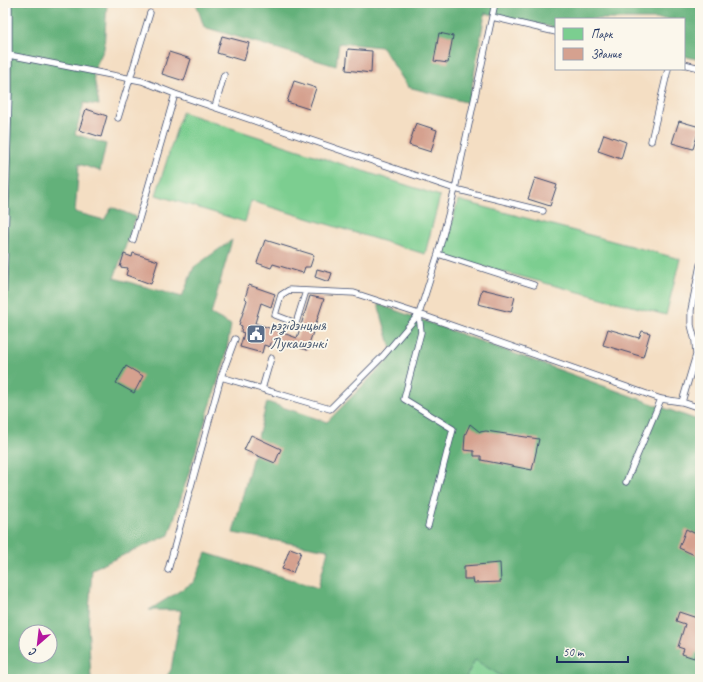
<svg xmlns="http://www.w3.org/2000/svg" width="703" height="682" viewBox="0 0 703 682" font-family="Caveat,sans-serif">
	<rect width="100%" height="100%" fill="#fbf7ec"/>
	<filter id="ink" filterUnits="userSpaceOnUse"><feTurbulence type="fractalNoise" baseFrequency=".025" numOctaves="2"/><feDisplacementMap in="SourceGraphic" scale="8" xChannelSelector="R" yChannelSelector="G"/><feConvolveMatrix kernelMatrix="1 2 1 2 8 2 1 2 1" color-interpolation-filters="sRGB"/></filter>
	<filter id="wash" filterUnits="userSpaceOnUse"><feTurbulence type="fractalNoise" baseFrequency=".012" numOctaves="4" result="noise"/><feDisplacementMap in="SourceGraphic" scale="16" xChannelSelector="R" yChannelSelector="G"/><feGaussianBlur stdDeviation="0.9" result="paint"/><feColorMatrix in="noise" values="0 0 0 0 0 0 0 0 0 0 0 0 0 0 0 0 0 1.4 0 .05"/><feComposite in="paint" operator="in"/></filter>
	<g filter="url(#wash)">
		<rect width="100%" height="100%" fill="#f4dec3"/>
		<path fill="#7bce90" stroke="#4b7e77" d="M 3,3 L 11,3 L 3,322 Z
			M 182,112 L 440,196 L 425,254 L 251,201 L 245,222 L 156,195 Z
			M 458,200 L 680,259 L 666,315 L 443,256 Z
			M 475,659 L 506,679 L 465,679 Z"/>
		<path fill="#64b17a" stroke="#40706c" fill-rule="evenodd" d="M 9,3 L 107,3 L 104,49 L 93,72 L 99,105 L 84,103 L 75,134 L 106,144 L 100,171 L 79,164 L 75,212 L 104,220 L 112,207 L 136,217 L 114,278 L 182,297 L 194,267 L 232,240 L 211,314 L 231,325 L 225,359 L 169,535 L 92,569 L 88,625 L 91,679 L 3,679 L 3,312 ZM 26,632 L 50,632 L 50,656 L 26,656 Z
			M 196,3 L 700,3 L 700,60 L 684,56 L 684,19 L 556,19 L 556,28 L 485,13 L 469,103 L 408,87 L 382,47 L 339,43 L 336,66 L 204,27 Z
			M 378,304 L 700,421 L 700,679 L 506,679 L 475,660 L 465,679 L 165,679 L 171,670 L 181,610 L 149,610 L 194,582 L 206,553 L 318,588 L 328,550 L 233,533 L 267,402 L 327,422 L 393,355 Z"/>
		<g id="blocks">
			<path fill="#d5a18f" d="M 439,33 L 453,36 L 448,63 L 434,61 Z
				M 222,36 L 249,43 L 244,61 L 217,53 Z
				M 348,49 L 372,51 L 371,73 L 346,70 Z
				M 169,52 L 191,59 L 184,81 L 162,74 Z
				M 294,81 L 316,88 L 309,109 L 287,102 Z
				M 86,109 L 107,116 L 101,137 L 79,130 Z
				M 679,121 L 700,127 L 693,149 L 672,143 Z
				M 416,123 L 437,130 L 431,152 L 409,145 Z
				M 604,134 L 626,142 L 621,159 L 598,151 Z
				M 535,178 L 557,185 L 550,206 L 528,199 Z
				M 265,240 L 314,255 L 310,267 L 305,267 L 303,273 L 273,264 L 271,268 L 257,263 Z
				M 133,253 L 158,261 L 151,284 L 126,275 L 128,268 L 120,267 L 124,254 L 132,257 Z
				M 317,269 L 332,273 L 329,282 L 315,277 Z
				M 249,285 L 275,294 L 271,307 L 261,303 L 255,323 L 297,338 L 310,296 L 324,299 L 307,350 L 272,339 L 270,347 L 264,345 L 262,353 L 240,347 L 244,333 L 241,332 L 242,326 L 239,325 L 247,300 L 245,298 Z
				M 482,289 L 515,297 L 511,312 L 478,304 Z
				M 608,329 L 639,338 L 642,331 L 650,333 L 643,357 L 603,345 Z
				M 126,366 L 143,376 L 134,393 L 116,383 Z
				M 470,424 L 480,432 L 486,431 L 539,439 L 532,470 L 481,460 L 481,456 L 474,456 L 474,451 L 464,450 L 465,435 Z
				M 251,435 L 281,449 L 275,463 L 244,450 Z
				M 686,529 L 700,536 L 699,557 L 679,548 Z
				M 290,548 L 301,552 L 293,573 L 282,569 Z
				M 500,563 L 501,582 L 474,583 L 473,579 L 464,579 L 464,566 Z
				M 679,612 L 700,619 L 700,653 L 696,652 L 694,658 L 682,654 L 684,649 L 678,647 L 685,624 L 676,621 Z"/>
		</g>
	</g>
	<g filter="url(#ink)">
		<use href="#blocks" fill-opacity="0" stroke="#3c496d" stroke-width="1"/>
		<g fill="none" stroke-linecap="round" stroke-linejoin="round">
			<defs>
				<path id="service" d="M 492,17 L 556,32
					M 3,52 L 9,55 L 142,81 L 175,94 L 133,240
					M 684,64 L 700,68
					M 175,94 L 455,189 L 543,211
					M 215,107 L 224,75
					M 118,118 L 150,13
					M 651,141 L 668,69
					M 438,254 L 534,285
					M 306,291 L 296,323 L 275,315 L 281,295 L 289,290 L 354,293 L 419,314 L 661,399 L 682,402 L 700,408
					M 3,322 L 9,93 L 9,3
					M 221,377 L 235,339
					M 262,389 L 271,358
					M 682,402 L 696,355 L 695,341 L 691,325 L 691,310 L 700,265
					M 626,482 L 661,399
					M 428,526 L 453,429 L 404,399 L 421,332 L 419,314 L 438,254 L 455,189 L 495,3
					M 168,570 L 221,377 L 330,409 L 383,356 L 419,314"/>
			</defs>
			<use href="#service" stroke="#3c496d" stroke-width="7"/>
			<use href="#service" stroke="#fff" stroke-width="5.5"/>
		</g>
	</g>
	<defs>
		<symbol id="civic-square" viewBox="-11 -11 22 22"><rect x="-9" y="-9" width="18" height="18" rx="4" fill="#5c6f8a" stroke="#fbf7ec"/><path d="M-.6-6.5H3V-4.5H.6V-3L4-1V1h2V6H-6V1h2V-1L-.6-3ZM-1.2 2.5V6h2.4V2.5Z" fill="#fff"/></symbol>
	</defs>
	<g fill-rule="evenodd">
		<use href="#civic-square" x="245" y="323" width="22" height="22"/>
	</g>
	<g text-anchor="middle" dominant-baseline="central" stroke-width="3.5" stroke-linejoin="round" paint-order="stroke">
		<g font-size="16" fill="#4e5e75" stroke="#fbf7ec" text-anchor="start">
			<text x="270" y="325">рэзідэнцыя<tspan x="270" dy="18">Лукашэнкі</tspan></text>
		</g>
	</g>
	<rect width="703" height="682" fill="none" stroke="#fbf7ec" stroke-width="16"/>
	<rect x="555" y="18" width="130" height="52" fill="#fbf7ec" stroke="#a1a7b3"/>
	<rect x="563" y="28" width="20" height="12" fill="#7bce90" stroke="#a1a7b3"/>
	<text x="591" y="38" font-size="12" fill="#1b2f5e">Парк</text>
	<rect x="563" y="48" width="20" height="12" fill="#d5a18f" stroke="#a1a7b3"/>
	<text x="591" y="58" font-size="12" fill="#1b2f5e">Здание</text>
	<g transform="translate(38 644) rotate(208)"><circle r="19" fill="#fbf7ec" stroke="#a1a7b3"/>
	<path d="M0-3L7 15L0 10L-7 15Z" fill="#b5179e"/>
	<text y="-6" font-size="11" font-weight="bold" text-anchor="middle" fill="#1b2f5e">С</text>
	</g>
	<path d="M557 656v6h71v-6" fill="none" stroke="#1b2f5e" stroke-width="2"/>
	<text x="563" y="656" font-size="12" fill="#1b2f5e" stroke="#fbf7ec" stroke-width="3" paint-order="stroke">50 m</text>
</svg>
